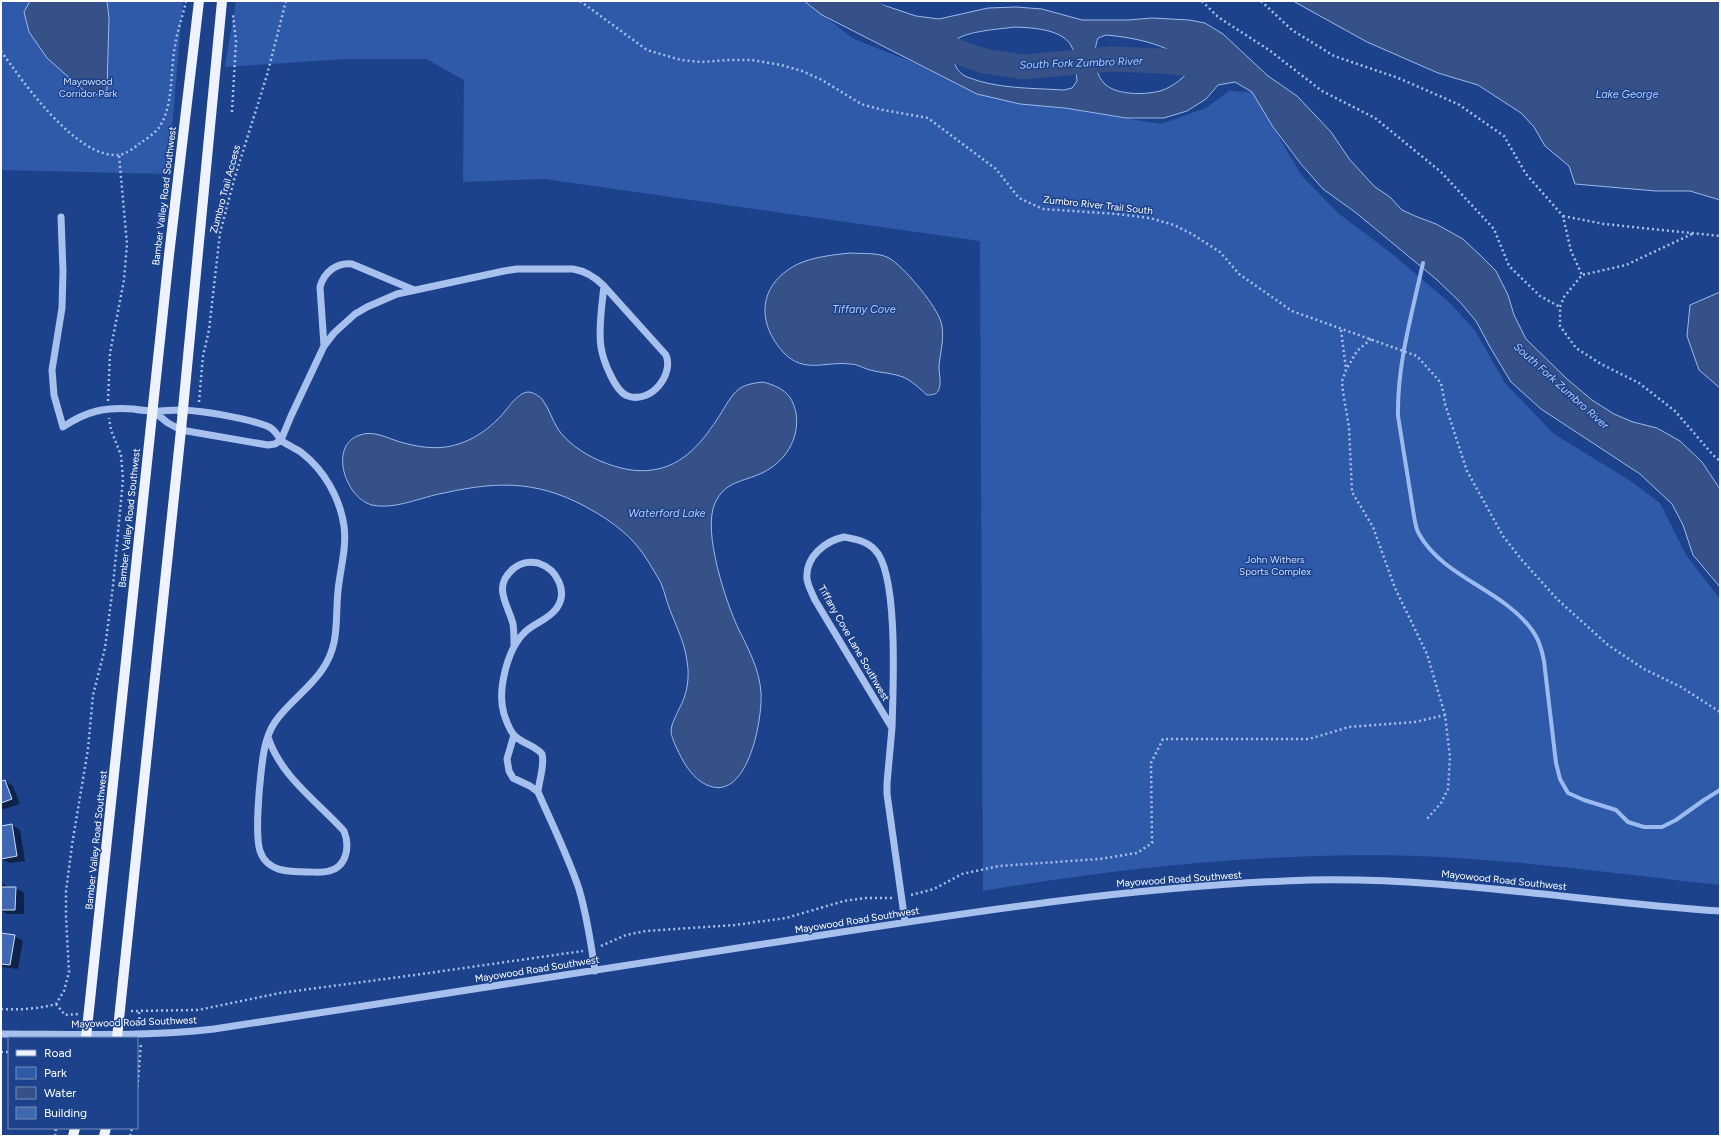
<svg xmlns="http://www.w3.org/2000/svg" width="1721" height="1137" viewBox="0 0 1721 1137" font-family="Figtree,sans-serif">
	<rect width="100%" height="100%" fill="#1c428c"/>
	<path fill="#2f5aaa" d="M 1,1 L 183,1 L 168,174 L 1,170 Z
		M 236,1 L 804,1 L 854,39 L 917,64 L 977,94 L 1161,124 L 1206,108 L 1229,91 L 1252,92 L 1302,176 L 1338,213 L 1391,253 L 1450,303 L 1474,329 L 1505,383 L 1554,434 L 1629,480 L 1660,503 L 1686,555 L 1720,599 L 1720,885 C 1606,872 1491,856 1376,855 C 1244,855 1113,869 983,891 L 980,241 L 545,179 L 463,182 L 464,80 L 426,59 L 345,59 L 225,67 Z"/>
	<path fill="#355188" stroke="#9bbaef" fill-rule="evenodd" d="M 30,1 L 107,1 L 109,18 L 107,90 L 91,97 L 47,58 L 29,32 L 24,12 Z
		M 804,1 L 876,1 L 883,5 L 916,16 L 939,19 L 988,8 L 1016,7 L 1042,9 L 1082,20 L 1128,20 L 1152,18 L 1189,20 L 1205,23 L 1223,34 L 1268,76 L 1297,96 L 1331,132 L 1350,160 L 1375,187 L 1390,197 L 1402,210 L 1415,216 L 1436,224 L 1463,239 L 1481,256 L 1496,271 L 1508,295 L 1514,315 L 1526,339 L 1567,379 L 1592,400 L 1614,414 L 1633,422 L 1657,428 L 1680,441 L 1702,462 L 1720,489 L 1720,587 L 1693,555 L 1683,525 L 1672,504 L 1640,474 L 1541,409 L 1511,382 L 1490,347 L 1476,321 L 1460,302 L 1436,279 L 1355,212 L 1323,189 L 1301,164 L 1273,127 L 1252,92 L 1235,82 L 1218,85 L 1206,99 L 1187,111 L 1164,118 L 1126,118 L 1065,108 L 1020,104 L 977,94 L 822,15 ZM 1015,27 C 1035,28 1069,29 1074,53 C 1076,62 1076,72 1077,81 L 1072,88 L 1064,90 C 1032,88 997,89 967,77 C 958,73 955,66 953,58 C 951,53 952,44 956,40 C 966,31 1001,29 1015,27 ZM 1106,35 C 1138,38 1171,45 1195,67 C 1184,76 1174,87 1160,91 C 1144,95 1118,95 1106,85 C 1093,74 1093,52 1098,38 Z
		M 1293,1 L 1720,1 L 1720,200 L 1690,191 L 1656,191 L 1575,184 L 1569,166 L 1545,146 L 1534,127 L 1521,113 L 1478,85 L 1438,73 L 1367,42 Z
		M 850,253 C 862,254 877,252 889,258 C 904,267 933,302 940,319 C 946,334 940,352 939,367 C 939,374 942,385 938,391 C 936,395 931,395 927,395 C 920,389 911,380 903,377 C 893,373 881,373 870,370 C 863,368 857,364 850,364 C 826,361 804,374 784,353 C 756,323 758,285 796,265 C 812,257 832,255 850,253 Z
		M 1720,292 L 1720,388 L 1699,370 L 1687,336 L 1690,305 Z
		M 763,382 C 781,387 792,393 796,413 C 800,439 785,462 762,473 C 743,482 725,481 715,503 C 702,531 726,603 739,630 C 749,650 759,669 761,692 C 763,720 746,813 700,781 C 691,774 685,765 680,755 C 677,749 672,739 671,732 C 671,724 676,716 679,709 C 687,695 690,678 687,661 C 685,645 678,630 672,615 C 667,604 665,593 661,583 C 656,574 650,564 644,555 C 632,537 614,523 595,512 C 543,481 502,480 444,493 C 421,497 395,510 372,505 C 345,498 328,445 360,435 C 373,430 387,438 400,442 C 422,448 442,451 464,442 C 477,437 488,429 498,419 C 506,412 516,393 528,392 C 533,392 539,396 542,399 C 549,408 552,420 558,429 C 574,454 622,475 652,470 C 684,466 703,441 720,415 C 725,407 731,395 739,389 C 746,384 755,383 763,382 Z"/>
	<path fill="#0007" d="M 5,781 L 13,786 L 20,804 L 1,810 L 1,782 Z
		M 12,825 L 20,830 L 25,861 L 10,863 L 1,859 L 1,827 Z
		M 1,883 L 7,886 L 7,888 L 16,888 L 24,893 L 24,914 L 7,914 L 1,910 Z
		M 1,934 L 14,936 L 23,941 L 18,969 L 1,967 L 1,968 Z"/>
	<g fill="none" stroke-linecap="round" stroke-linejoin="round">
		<path stroke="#9bbaef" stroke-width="4" d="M 1423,263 C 1412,314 1397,364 1398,416 L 1414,516 C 1415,522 1416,529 1419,534 C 1444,578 1502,589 1532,630 C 1539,639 1542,650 1544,661 L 1556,763 L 1560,779 L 1568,793 L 1584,800 L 1616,810 L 1628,822 L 1644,827 L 1662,827 L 1676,820 L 1704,800 L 1720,790"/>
		<path stroke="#355188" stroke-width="25" d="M 863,1 L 875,15 L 932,43 L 984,61 L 1024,67 L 1111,59 L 1164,61 L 1205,66 L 1225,61"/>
	</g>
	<path fill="#4068b2" stroke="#cdddf9" d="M 5,780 L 12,799 L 1,803 L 1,781 Z
		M 12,824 L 17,856 L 1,859 L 1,826 Z
		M 1,887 L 16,887 L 15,910 L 1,910 Z
		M 1,933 L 15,935 L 10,965 L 1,964 Z"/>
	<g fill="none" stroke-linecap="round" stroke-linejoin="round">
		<path stroke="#a8c0ed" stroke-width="2.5" stroke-dasharray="2 3" stroke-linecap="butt" d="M 580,1 L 647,50 L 681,60 L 701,62 L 728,60 L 752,60 L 781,65 L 802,71 L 822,80 L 861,104 L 883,110 L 928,118 L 996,169 L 1019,198 L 1043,209 L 1117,214 L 1150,218 L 1174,225 L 1192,234 L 1220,252 L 1239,274 L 1292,311 L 1417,356 L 1441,383 L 1445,404 L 1467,471 L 1503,536 L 1521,559 L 1557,599 L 1608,645 L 1644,669 L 1681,687 L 1720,712
			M 1202,1 L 1218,17 L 1269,50 L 1322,91 L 1375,118 L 1441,172 L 1494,229 L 1509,266 L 1540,296 L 1560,307
			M 1261,1 L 1292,30 L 1334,56 L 1398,78 L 1458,104 L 1504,136 L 1526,174 L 1563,216 L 1571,251 L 1582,275
			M 1,51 C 23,82 76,158 118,155 C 125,155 134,148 139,144 C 146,139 156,133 160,126 C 174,103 170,71 175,46 C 177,31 183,16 186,1
			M 232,112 L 236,41 L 233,15
			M 1563,216 L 1604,224 L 1720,236
			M 1692,234 L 1626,265 L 1582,275 L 1564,297 L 1560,307 L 1560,326 L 1576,348 L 1601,364 L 1639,383 L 1675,411 L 1713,455 L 1720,461
			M 1341,330 L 1346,369
			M 1371,339 L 1357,351 L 1346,370 L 1342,381 L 1343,392 L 1349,427 L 1352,492 L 1373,527 L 1395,588 L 1427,654 L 1445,715 L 1450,757 L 1448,789 L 1441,803 L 1427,819
			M 108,401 L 110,353 L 124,280 L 127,244 L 119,155
			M 199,402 L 203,356 L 209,330 L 220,233 L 234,180 L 267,75 L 286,1
			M 911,895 L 934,889 L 962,874 L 999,866 L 1099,859 L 1137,853 L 1152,843 L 1151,763 L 1163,739 L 1309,739 L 1349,727 L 1415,722 L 1445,715
			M 601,946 L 626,935 L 646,931 L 735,925 L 786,918 L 844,901 L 865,898 L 892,898
			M 56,1004 L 65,1015 L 78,1014
			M 1,1009 C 20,1010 38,1009 56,1004 L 64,991 L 69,972 L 66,917 L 66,891 L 72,845 L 88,749 L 93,695 L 105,648 L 113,586 L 123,479 L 121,455 L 111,430 L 109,418
			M 131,1011 L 198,1010 L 280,993 L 422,974 L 583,951
			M 139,1012 L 140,1025
			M 1,1052 L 9,1052
			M 137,1092 L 141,1044
			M 55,1136 L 56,1128
			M 130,1136 L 132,1128"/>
		<path stroke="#a8c0ed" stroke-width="7" d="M 61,217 L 63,271 L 62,308 L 52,370 L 54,395 L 63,427 C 86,411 105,407 133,409 C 140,410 147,411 153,411 C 163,411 173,410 182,410 C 205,411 245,418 267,426 C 275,429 276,434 281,440 C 286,445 296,448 302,453 C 324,470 340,498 344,526 C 347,548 340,569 338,591 C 335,621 340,644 322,670 C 309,689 288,703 275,722 C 265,737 263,755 261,773 C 259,790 255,836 260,851 C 267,872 289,872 308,872 C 315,872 322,873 329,871 C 347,867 350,846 344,831 C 317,801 281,777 268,737
			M 324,346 L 320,287 C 324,272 337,262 352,264 L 414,290
			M 153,411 L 168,423 L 181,430 L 268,445 L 275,444 L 281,440
			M 281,440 L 291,416 L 324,346 L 334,333 L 355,314 L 367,307 L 397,294 L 504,271 L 517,269 L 573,269 C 586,271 595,277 604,286 L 666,355 C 674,375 651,404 628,396 C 615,392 603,360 601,347 C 598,330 602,304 604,286
			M 844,537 C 855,539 867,541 875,550 C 899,574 893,692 892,728 L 815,600 C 812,593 808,586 807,579 C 805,557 825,541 844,537 Z
			M 514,645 C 514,638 514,631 513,624 C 508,604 492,587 513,569 C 521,562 529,561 538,563 C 557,569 569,592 556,609 C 548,620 534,623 525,632 C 507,649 497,691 504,714 C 506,720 510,732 515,736 C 523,744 534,745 542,754 C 545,767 539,779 538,792 C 552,824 568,856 579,889 C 587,916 591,943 595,971
			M 892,728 L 887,783 L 887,794 L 905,922
			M 514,735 L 507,759 L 509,771 L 513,778 L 530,786 L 538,792
			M 1,1034 C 72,1034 143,1037 214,1029 C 395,1001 576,974 757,945 C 940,917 1124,886 1310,880 C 1447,877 1583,902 1720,911"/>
		<path stroke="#eef3ff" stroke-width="10" d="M 86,1038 L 169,255 L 199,1
			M 117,1038 L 181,430 L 222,1
			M 73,1136 L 75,1128
			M 104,1136 L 106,1128"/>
	</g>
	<g text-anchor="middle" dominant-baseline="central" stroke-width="3" stroke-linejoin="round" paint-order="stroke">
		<g font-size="10" fill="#cdddf9" stroke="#1c428c">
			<text x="88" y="81">Mayowood<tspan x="88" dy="12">Corridor Park</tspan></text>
			<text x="1275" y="559">John Withers<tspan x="1275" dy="12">Sports Complex</tspan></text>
		</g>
		<g font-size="10" fill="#fff" stroke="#1c428c">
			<text transform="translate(225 189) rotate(-75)">Zumbro Trail Access</text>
			<text transform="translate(164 196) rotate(-83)">Bamber Valley Road Southwest</text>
			<text transform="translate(1098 205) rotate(6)">Zumbro River Trail South</text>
			<text transform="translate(129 518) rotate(-84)">Bamber Valley Road Southwest</text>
			<text transform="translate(854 643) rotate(60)">Tiffany Cove Lane Southwest</text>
			<text transform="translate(96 840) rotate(-84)">Bamber Valley Road Southwest</text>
			<text transform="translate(1179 879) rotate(-4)">Mayowood Road Southwest</text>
			<text transform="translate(1504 880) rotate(6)">Mayowood Road Southwest</text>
			<text transform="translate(857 920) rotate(-9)">Mayowood Road Southwest</text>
			<text transform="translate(537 969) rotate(-9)">Mayowood Road Southwest</text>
			<text transform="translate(134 1022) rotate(-2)">Mayowood Road Southwest</text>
		</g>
		<g font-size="11" font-style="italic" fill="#b3cbf4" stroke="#1c428c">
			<text transform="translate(1081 63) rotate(-2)">South Fork Zumbro River</text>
			<text x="1627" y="94">Lake George</text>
			<text x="864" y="309">Tiffany Cove</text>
			<text transform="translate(1561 386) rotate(42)">South Fork Zumbro River</text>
			<text x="667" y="513">Waterford Lake</text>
		</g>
	</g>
	<rect width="1721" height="1137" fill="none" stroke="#ffffff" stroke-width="4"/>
	<rect x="8" y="1037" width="130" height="92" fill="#1c428c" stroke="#778eba"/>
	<rect x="16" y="1050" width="20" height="6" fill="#eef3ff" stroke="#778eba"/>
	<text x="44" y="1057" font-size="12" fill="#ffffff">Road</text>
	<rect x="16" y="1067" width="20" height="12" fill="#2f5aaa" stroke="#778eba"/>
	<text x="44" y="1077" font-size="12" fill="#ffffff">Park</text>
	<rect x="16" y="1087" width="20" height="12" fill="#355188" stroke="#778eba"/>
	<text x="44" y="1097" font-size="12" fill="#ffffff">Water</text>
	<rect x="16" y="1107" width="20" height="12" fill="#4068b2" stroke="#778eba"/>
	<text x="44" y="1117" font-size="12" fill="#ffffff">Building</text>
</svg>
